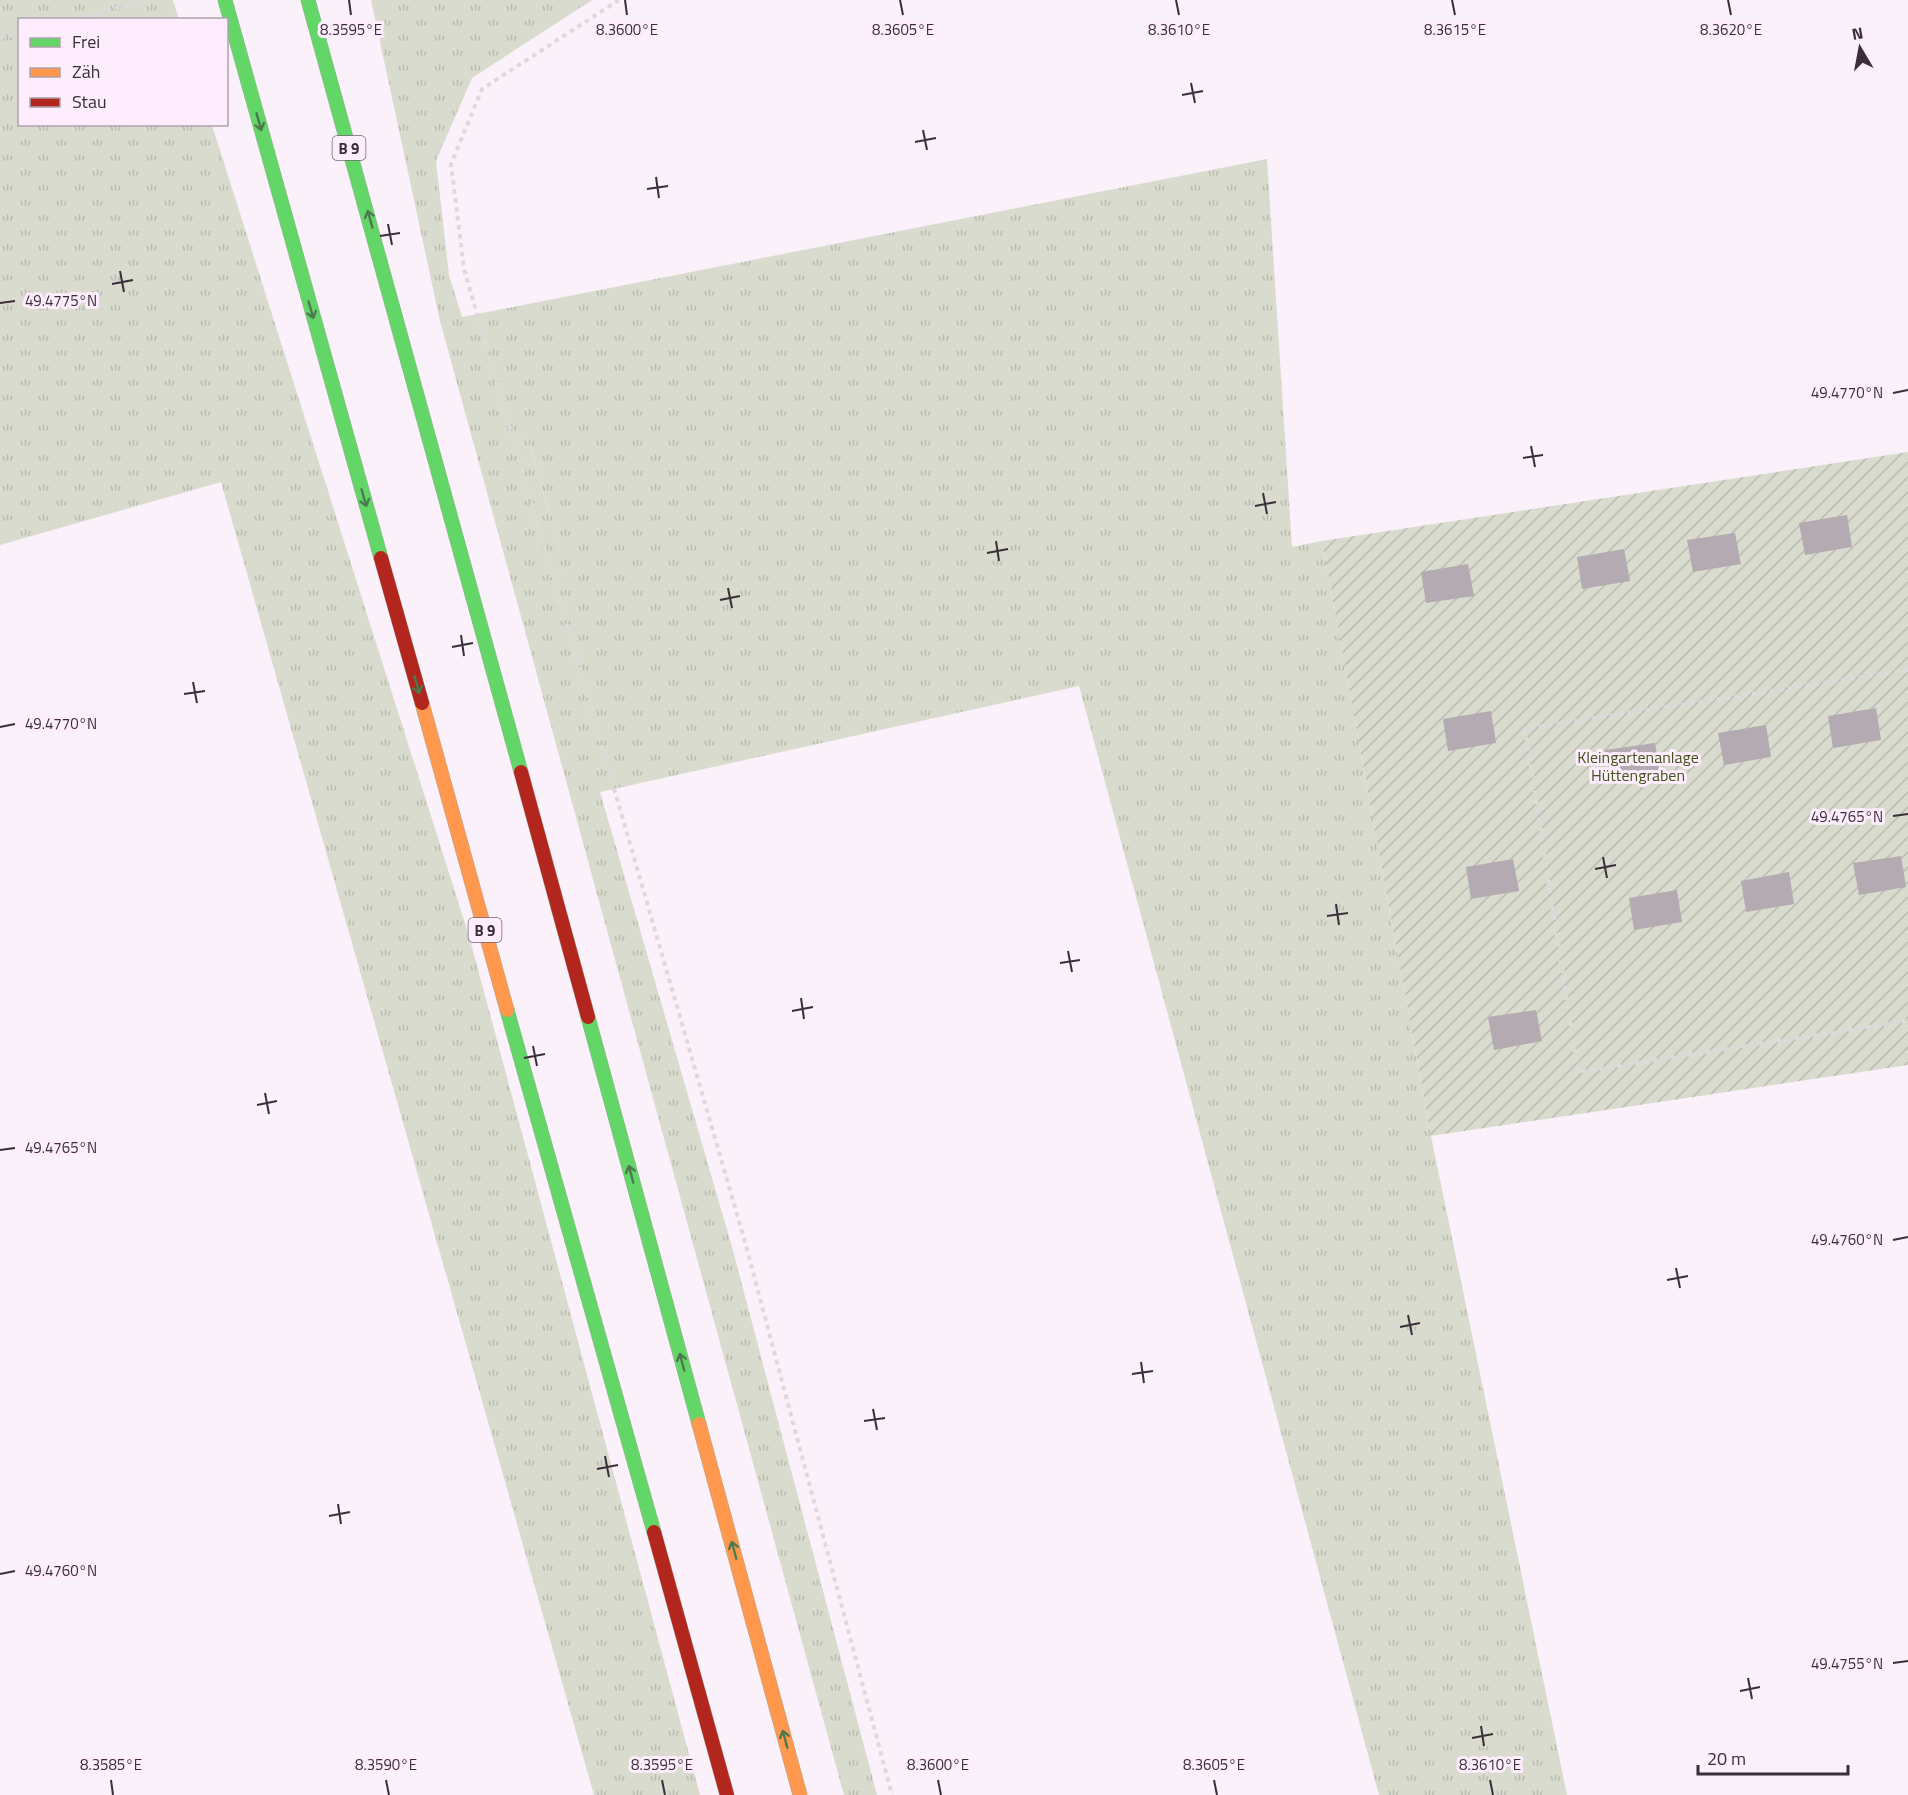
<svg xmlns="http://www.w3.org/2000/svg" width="1908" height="1795" viewBox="0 0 1908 1795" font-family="'Titillium Web',sans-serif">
	<defs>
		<pattern id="grass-tufts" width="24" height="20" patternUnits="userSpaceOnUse" patternTransform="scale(1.5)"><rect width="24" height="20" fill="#d8dbcd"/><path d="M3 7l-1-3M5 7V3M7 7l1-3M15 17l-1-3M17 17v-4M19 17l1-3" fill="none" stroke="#babcb1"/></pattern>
		<pattern id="garden-furrows" width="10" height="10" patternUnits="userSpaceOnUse" patternTransform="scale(1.5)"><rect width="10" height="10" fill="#d8dbcd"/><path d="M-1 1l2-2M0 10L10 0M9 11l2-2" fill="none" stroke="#babcb1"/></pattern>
	</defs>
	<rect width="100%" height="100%" fill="#faf1fa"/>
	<path fill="url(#grass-tufts)" fill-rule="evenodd" d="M 0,0 L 173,0 L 179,19 L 20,20 L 20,124 L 212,125 L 469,936 L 700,1795 L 594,1795 L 221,482 L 0,545 Z
		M 371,0 L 592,0 L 472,78 L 436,161 L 449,275 L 462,317 L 1267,159 L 1292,547 L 1322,541 L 1431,1136 L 1567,1795 L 1379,1795 L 1079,686 L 600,792 L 732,1247 L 877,1795 L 844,1795 L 440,321 ZM 527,435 L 575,605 L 527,436 Z"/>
	<path fill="url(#garden-furrows)" d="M 1908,452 L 1908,1065 L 1431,1136 L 1322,541 Z"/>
	<path fill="#b4aab2" d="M 1847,515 L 1852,547 L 1805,555 L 1799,523 Z
		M 1735,533 L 1741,564 L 1693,572 L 1687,540 Z
		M 1624,549 L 1630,581 L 1582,589 L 1577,557 Z
		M 1468,564 L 1474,596 L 1426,603 L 1421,572 Z
		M 1876,708 L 1881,740 L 1833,748 L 1828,716 Z
		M 1491,711 L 1496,743 L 1448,751 L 1443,719 Z
		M 1766,725 L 1771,757 L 1724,765 L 1718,733 Z
		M 1655,743 L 1660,775 L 1610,782 L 1605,750 Z
		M 1901,856 L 1906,887 L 1859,895 L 1853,863 Z
		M 1513,859 L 1519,891 L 1471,899 L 1466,867 Z
		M 1789,872 L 1794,904 L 1746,912 L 1741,881 Z
		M 1677,890 L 1682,922 L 1634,930 L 1629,898 Z
		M 1536,1010 L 1542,1041 L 1494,1050 L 1488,1017 Z"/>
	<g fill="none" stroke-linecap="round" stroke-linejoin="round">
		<defs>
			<path id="fast" d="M 225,0 L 381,558
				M 308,0 L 521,772
				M 507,1010 L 654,1532
				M 588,1017 L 699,1424"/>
			<path id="slow" d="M 422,703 L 507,1010
				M 699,1424 L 800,1795"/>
			<path id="jam" d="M 381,558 L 422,703
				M 521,772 L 588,1017
				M 654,1532 L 727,1795"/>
		</defs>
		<use href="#fast" stroke="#adada3" stroke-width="15"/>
		<use href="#slow" stroke="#adada3" stroke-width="15"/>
		<use href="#jam" stroke="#adada3" stroke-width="15"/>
		<path stroke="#dddadd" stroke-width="4" stroke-dasharray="4.5 4.5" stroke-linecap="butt" d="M 619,0 L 482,89 L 451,164 L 464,269 L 745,1242 L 892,1795
			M 72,20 L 146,0
			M 0,38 L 20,33
			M 1908,670 L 1525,729 L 1578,1072 L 1908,1021"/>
		<use href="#fast" stroke="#63d668" stroke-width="14"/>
		<use href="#slow" stroke="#ff974d" stroke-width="14"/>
		<use href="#jam" stroke="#b3261e" stroke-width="14"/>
	</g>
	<defs><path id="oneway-shaft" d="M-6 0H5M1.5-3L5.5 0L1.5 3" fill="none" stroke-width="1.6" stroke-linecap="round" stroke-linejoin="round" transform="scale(1.5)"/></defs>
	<g stroke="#4c7a4e">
		<use href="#oneway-shaft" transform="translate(259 122) rotate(74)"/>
		<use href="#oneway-shaft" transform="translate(370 219) rotate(-106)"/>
		<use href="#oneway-shaft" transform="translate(311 310) rotate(74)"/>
		<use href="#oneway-shaft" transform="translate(364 498) rotate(74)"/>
		<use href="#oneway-shaft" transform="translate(417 685) rotate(74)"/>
		<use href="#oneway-shaft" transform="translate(631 1174) rotate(-105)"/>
		<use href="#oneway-shaft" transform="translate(682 1362) rotate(-105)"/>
		<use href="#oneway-shaft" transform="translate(734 1550) rotate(-105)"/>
		<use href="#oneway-shaft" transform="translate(785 1739) rotate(-105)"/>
	</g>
	<path fill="none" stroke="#3a2f39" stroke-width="2" d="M 349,0 L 351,15M 625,0 L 627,15M 900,0 L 903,15M 1176,0 L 1179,15M 1452,0 L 1455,15M 1728,0 L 1731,15M 1191,83 L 1195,103M 1182,95 L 1203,91M 923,130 L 927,150M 915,142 L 936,138M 656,177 L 659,198M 647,189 L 668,186M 388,224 L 392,245M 380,236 L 400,233M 120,271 L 124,292M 112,284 L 133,280M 0,303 L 15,301M 1893,393 L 1908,390M 1531,446 L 1535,467M 1523,458 L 1543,455M 1263,493 L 1267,514M 1255,506 L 1276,502M 996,541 L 999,561M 987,553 L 1008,549M 728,588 L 732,608M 720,600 L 740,596M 461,635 L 464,656M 452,647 L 473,643M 193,682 L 197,703M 184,694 L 205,691M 0,727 L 15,724M 1893,816 L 1908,814M 1603,857 L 1607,878M 1595,869 L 1616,865M 1336,904 L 1339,925M 1327,916 L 1348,913M 1068,951 L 1072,972M 1060,963 L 1080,960M 801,998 L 804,1019M 792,1011 L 813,1007M 533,1046 L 537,1066M 524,1058 L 545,1054M 265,1093 L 269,1114M 257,1105 L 277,1101M 0,1150 L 15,1148M 1893,1240 L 1908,1237M 1676,1268 L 1680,1288M 1667,1280 L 1688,1276M 1408,1315 L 1412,1335M 1400,1327 L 1420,1323M 1141,1362 L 1144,1383M 1132,1374 L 1153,1371M 873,1409 L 877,1430M 864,1421 L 885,1418M 605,1456 L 609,1477M 597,1469 L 618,1465M 338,1504 L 341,1524M 329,1516 L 350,1512M 0,1574 L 15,1571M 1893,1663 L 1908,1661M 1748,1678 L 1752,1699M 1740,1691 L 1760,1687M 1481,1726 L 1484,1746M 1472,1738 L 1493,1734M 111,1780 L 113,1795M 386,1780 L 389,1795M 662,1780 L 665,1795M 938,1780 L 941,1795M 1214,1780 L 1217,1795M 1490,1780 L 1493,1795"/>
	<g text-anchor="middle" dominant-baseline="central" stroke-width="6" stroke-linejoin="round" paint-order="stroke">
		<g fill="#feedfd" stroke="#756874" stroke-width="1.5">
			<rect x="332.5" y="136" width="33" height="24" rx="4.5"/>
			<rect x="468.5" y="918" width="33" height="24" rx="4.5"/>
		</g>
		<g font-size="15" font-weight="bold" fill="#3a2f39">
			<text x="349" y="148">B 9</text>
			<text x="485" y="930">B 9</text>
		</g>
		<g font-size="16" fill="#43551b" stroke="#feedfd">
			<text x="1638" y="757">Kleingartenanlage<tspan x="1638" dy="18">Hüttengraben</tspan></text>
		</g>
	</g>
	<g font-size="15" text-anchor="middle" fill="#3a2f39" stroke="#feedfd" stroke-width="6" stroke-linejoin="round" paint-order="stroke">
		<text x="351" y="35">8.3595°E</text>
		<text x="627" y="35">8.3600°E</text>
		<text x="1179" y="35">8.3610°E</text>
		<text x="1455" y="35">8.3615°E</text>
		<text x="903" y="35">8.3605°E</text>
		<text x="1731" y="35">8.3620°E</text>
		<text x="61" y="306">49.4775°N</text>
		<text x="1847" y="398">49.4770°N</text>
		<text x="61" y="729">49.4770°N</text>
		<text x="1847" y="822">49.4765°N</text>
		<text x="61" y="1153">49.4765°N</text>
		<text x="1847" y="1245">49.4760°N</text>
		<text x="61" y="1576">49.4760°N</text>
		<text x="1847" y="1669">49.4755°N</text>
		<text x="111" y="1770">8.3585°E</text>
		<text x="386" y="1770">8.3590°E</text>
		<text x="662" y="1770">8.3595°E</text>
		<text x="938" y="1770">8.3600°E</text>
		<text x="1214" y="1770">8.3605°E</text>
		<text x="1490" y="1770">8.3610°E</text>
	</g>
	<rect x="18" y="18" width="210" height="108" fill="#feedfd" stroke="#b0a1af" stroke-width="1.5"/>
	<rect x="30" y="38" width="30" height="9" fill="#63d668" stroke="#b0a1af" stroke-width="1.5"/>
	<text x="72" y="48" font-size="18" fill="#3a2f39">Frei</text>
	<rect x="30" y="68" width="30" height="9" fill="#ff974d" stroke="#b0a1af" stroke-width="1.5"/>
	<text x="72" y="78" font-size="18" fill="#3a2f39">Zäh</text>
	<rect x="30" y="98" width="30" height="9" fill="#b3261e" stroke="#b0a1af" stroke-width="1.5"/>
	<text x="72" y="108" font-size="18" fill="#3a2f39">Stau</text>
	<g transform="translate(1860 48) rotate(350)" stroke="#feedfd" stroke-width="4.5" paint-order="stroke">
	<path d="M0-4.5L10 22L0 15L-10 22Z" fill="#3a2f39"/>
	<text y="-9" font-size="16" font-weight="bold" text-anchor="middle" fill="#3a2f39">N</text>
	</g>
	<path d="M1698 1765v9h150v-9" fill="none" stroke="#3a2f39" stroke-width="3"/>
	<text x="1707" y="1765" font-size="18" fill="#3a2f39" stroke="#feedfd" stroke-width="4.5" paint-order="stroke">20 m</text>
</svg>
